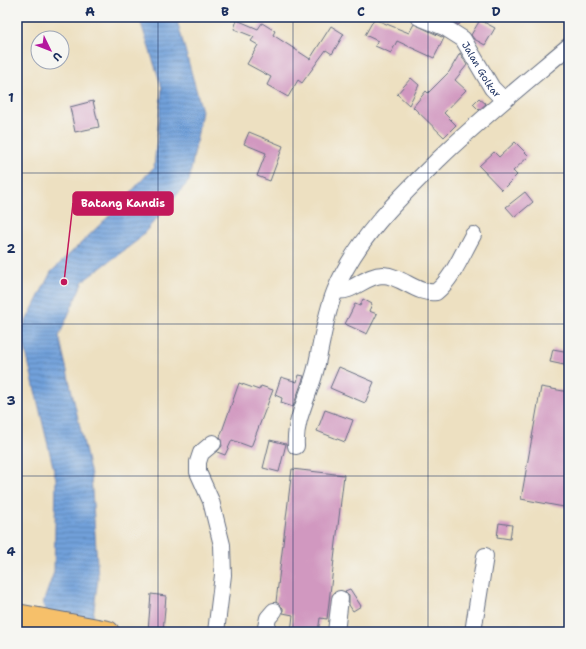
<svg xmlns="http://www.w3.org/2000/svg" width="586" height="649" viewBox="0 0 586 649" font-family="'Shantell Sans',sans-serif">
	<defs>
		<pattern id="water-rules" width="6" height="5" patternUnits="userSpaceOnUse"><rect width="6" height="5" fill="#71a0da"/><path d="M0 2.5h6" fill="none" stroke="#5c83b4"/></pattern>
	</defs>
	<rect width="100%" height="100%" fill="#f6f6f2"/>
	<filter id="ink" filterUnits="userSpaceOnUse"><feTurbulence type="fractalNoise" baseFrequency=".025" numOctaves="2"/><feDisplacementMap in="SourceGraphic" scale="8" xChannelSelector="R" yChannelSelector="G"/><feConvolveMatrix kernelMatrix="1 2 1 2 8 2 1 2 1" color-interpolation-filters="sRGB"/></filter>
	<filter id="wash" filterUnits="userSpaceOnUse"><feTurbulence type="fractalNoise" baseFrequency=".012" numOctaves="4" result="noise"/><feDisplacementMap in="SourceGraphic" scale="16" xChannelSelector="R" yChannelSelector="G"/><feGaussianBlur stdDeviation="0.9" result="paint"/><feColorMatrix in="noise" values="0 0 0 0 0 0 0 0 0 0 0 0 0 0 0 0 0 1.4 0 .05"/><feComposite in="paint" operator="in"/></filter>
	<g filter="url(#wash)">
		<rect width="100%" height="100%" fill="#ede0c1"/>
		<path fill="url(#water-rules)" stroke="#46689c" d="M 139,17 L 176,17 L 202,111 L 189,181 L 138,240 L 83,281 L 59,336 L 91,475 L 98,578 L 91,632 L 50,632 L 43,603 L 54,572 L 56,479 L 21,331 L 51,272 L 108,217 L 154,167 L 162,88 Z"/>
		<g id="blocks">
			<path fill="#d198c0" d="M 445,17 L 462,17 L 459,25 Z
				M 374,19 L 409,33 L 414,24 L 444,38 L 434,58 L 397,41 L 391,53 L 375,46 L 378,41 L 365,35 Z
				M 237,20 L 258,29 L 262,23 L 275,31 L 273,35 L 310,59 L 331,26 L 344,34 L 332,54 L 326,50 L 302,83 L 298,80 L 288,97 L 267,85 L 271,77 L 247,64 L 258,45 L 251,41 L 254,37 L 234,29 Z
				M 480,20 L 495,28 L 485,45 L 474,39 L 471,35 Z
				M 460,53 L 467,65 L 455,80 L 466,90 L 444,113 L 456,125 L 444,137 L 413,107 L 426,91 L 428,93 L 449,72 Z
				M 411,78 L 419,85 L 409,105 L 397,94 Z
				M 479,98 L 486,104 L 479,110 L 473,104 Z
				M 93,101 L 99,127 L 75,132 L 70,107 Z
				M 249,132 L 283,146 L 270,181 L 257,176 L 266,153 L 244,144 Z
				M 515,142 L 529,156 L 513,171 L 517,175 L 502,190 L 479,166 L 494,152 L 499,157 Z
				M 525,192 L 533,202 L 515,217 L 506,207 Z
				M 363,299 L 372,304 L 369,311 L 377,314 L 367,334 L 345,324 L 355,304 L 360,306 Z
				M 553,349 L 569,352 L 569,366 L 550,362 Z
				M 339,367 L 374,382 L 365,403 L 330,388 Z
				M 299,375 L 304,376 L 293,407 L 281,403 L 282,398 L 275,395 L 281,377 L 297,382 Z
				M 239,383 L 259,390 L 261,386 L 273,390 L 251,447 L 232,440 L 225,455 L 217,452 L 222,446 L 220,437 Z
				M 541,387 L 569,392 L 569,508 L 521,499 Z
				M 325,410 L 353,420 L 345,442 L 317,431 Z
				M 270,440 L 286,444 L 279,472 L 263,468 Z
				M 292,469 L 344,475 L 327,619 L 320,618 L 318,632 L 291,632 L 293,615 L 283,613 L 283,608 L 276,602 Z
				M 499,523 L 512,525 L 510,539 L 497,537 Z
				M 350,589 L 361,606 L 353,611 L 349,605 L 349,596 L 345,591 Z
				M 151,594 L 166,596 L 163,632 L 148,631 Z"/>
		</g>
	</g>
	<g filter="url(#ink)">
		<use href="#blocks" fill-opacity="0" stroke="#646d81" stroke-width="1"/>
		<g fill="none" stroke-linecap="round" stroke-linejoin="round">
			<defs>
				<g id="minor">
					<path id="s1" d="M 419,17 L 444,27 L 463,39 L 492,88 L 504,100"/>
					<path d="M 336,290 C 352,294 365,275 383,275 C 402,276 417,295 436,292 C 453,278 462,254 473,235"/>
					<path d="M 213,443 L 201,453 L 198,462 L 198,472 L 211,501 L 222,545 L 223,575 L 216,632"/>
					<path d="M 296,446 C 294,419 310,394 316,368 C 322,342 325,316 335,291 C 356,239 399,198 439,159 C 480,119 525,83 569,46"/>
					<path d="M 265,632 L 268,618 L 274,611"/>
					<path d="M 336,632 L 340,599"/>
					<path d="M 473,632 L 485,556"/>
				</g>
				<path id="highway" d="M 17,615 L 108,632"/>
			</defs>
			<use href="#minor" stroke="#646d81" stroke-width="18"/>
			<use href="#highway" stroke="#646d81" stroke-width="24"/>
			<use href="#minor" stroke="#fff" stroke-width="16"/>
			<use href="#highway" stroke="#f6c06b" stroke-width="22"/>
		</g>
	</g>
	<path fill="none" stroke="#1b2f5e" stroke-width="1" stroke-opacity="0.55" d="M 158,17 L 158,632M 293,17 L 293,632M 428,17 L 428,632M 17,173 L 569,173M 17,324 L 569,324M 17,476 L 569,476"/>
	<g text-anchor="middle" dominant-baseline="central" stroke-width="3.5" stroke-linejoin="round" paint-order="stroke">
		<g font-size="10" fill="#1b2f5e" stroke="#f6f6f2">
			<text stroke="none"><textPath href="#s1" startOffset="85">Jalan Golkar</textPath></text>
		</g>
	</g>
	<path fill="none" stroke="#c2185b" stroke-width="1.5" d="M64 282L73 203"/>
	<circle fill="#c2185b" stroke="#f6f6f2" stroke-width="1.5" cx="64" cy="282" r="4"/>
	<rect fill="#c2185b" stroke="#c2185b" stroke-width="1.5" x="73" y="192" width="100" height="23" rx="4"/>
	<g font-size="11" text-anchor="middle" font-weight="bold" fill="#fff">
		<text x="123" y="207">Batang Kandis</text>
	</g>
	<rect width="586" height="649" fill="none" stroke="#f6f6f2" stroke-width="44"/>
	<g transform="translate(50 50) rotate(133)"><circle r="19" fill="#f6f6f2" stroke="#9ea6b7"/>
	<path d="M0-3L7 15L0 10L-7 15Z" fill="#b5179e"/>
	<text y="-6" font-size="11" font-weight="bold" text-anchor="middle" fill="#1b2f5e">U</text>
	</g>
	<rect x="22" y="22" width="542" height="605" fill="none" stroke="#1b2f5e" stroke-width="1.5"/>
	<g font-size="13" text-anchor="middle" font-weight="bold" fill="#1b2f5e">
		<text x="90" y="16">A</text>
		<text x="225" y="16">B</text>
		<text x="361" y="16">C</text>
		<text x="496" y="16">D</text>
		<text x="11" y="102">1</text>
		<text x="11" y="253">2</text>
		<text x="11" y="405">3</text>
		<text x="11" y="556">4</text>
	</g>
</svg>
